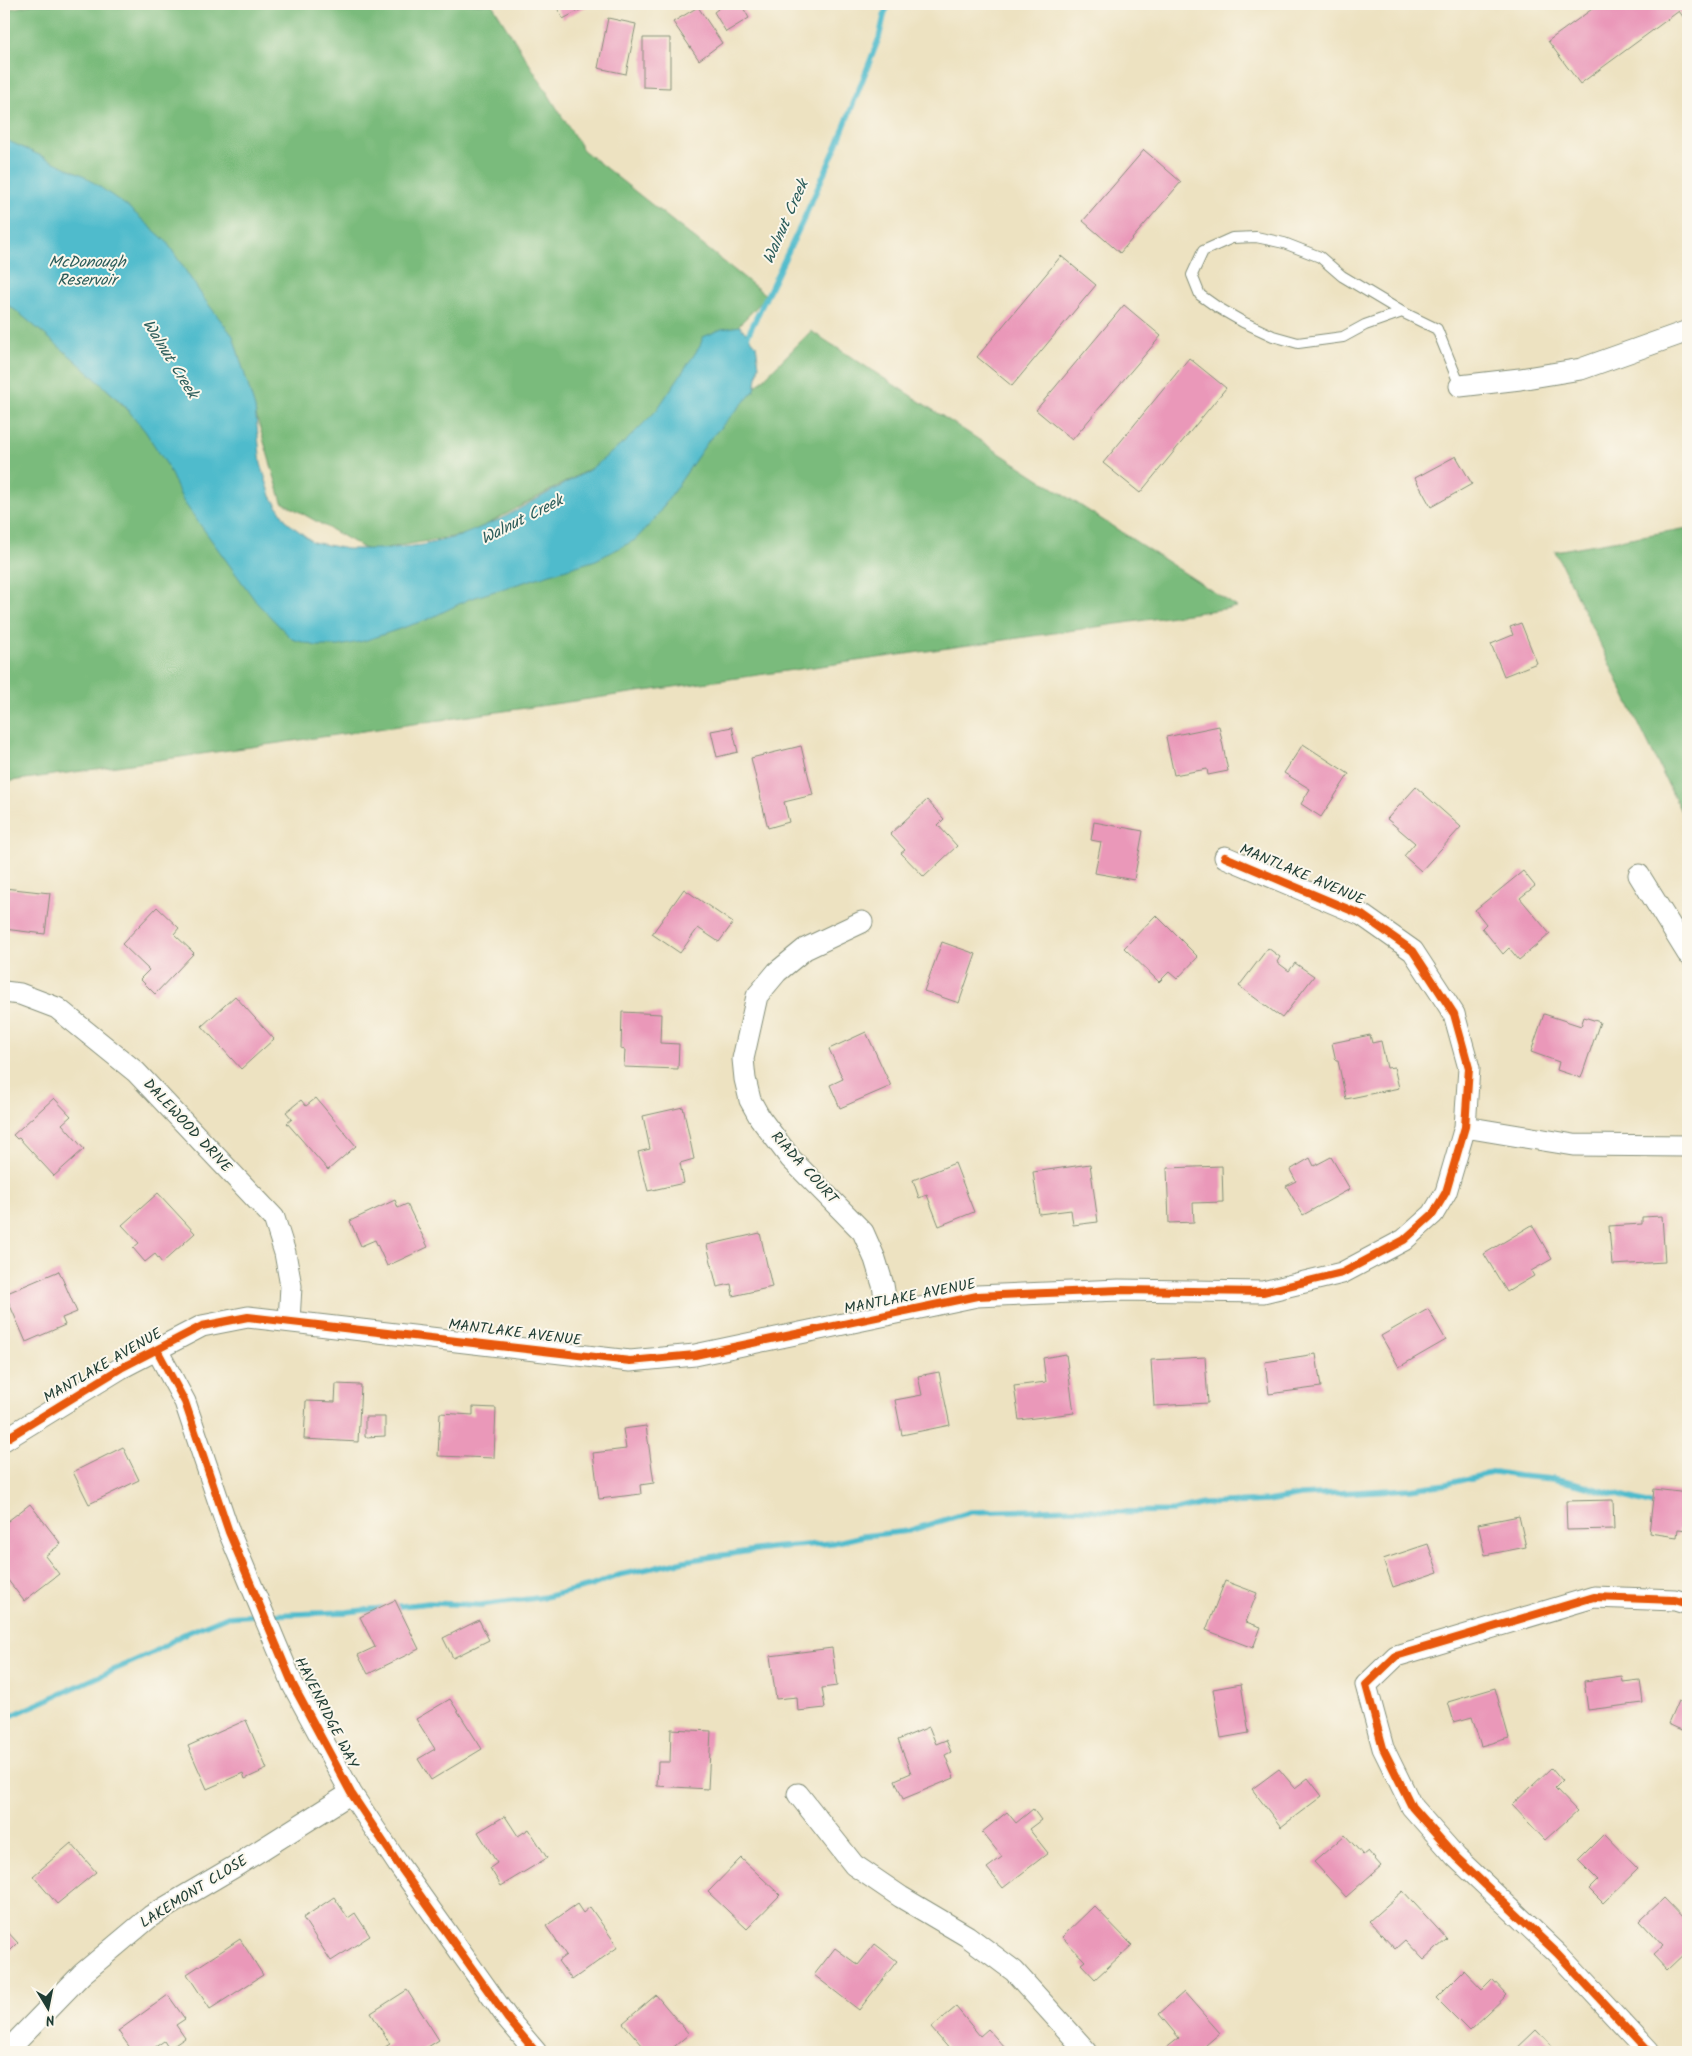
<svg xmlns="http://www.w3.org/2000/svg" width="1692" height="2056" viewBox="0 0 1692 2056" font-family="Kalam,sans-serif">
	<rect width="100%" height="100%" fill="#fbf7ec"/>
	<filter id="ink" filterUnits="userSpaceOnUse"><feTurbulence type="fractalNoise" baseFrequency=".02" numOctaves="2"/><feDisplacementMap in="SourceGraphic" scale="10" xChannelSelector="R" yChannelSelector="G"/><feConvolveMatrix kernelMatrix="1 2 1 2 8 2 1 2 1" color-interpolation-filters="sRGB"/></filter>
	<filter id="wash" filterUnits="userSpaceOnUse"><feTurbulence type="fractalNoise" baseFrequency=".0096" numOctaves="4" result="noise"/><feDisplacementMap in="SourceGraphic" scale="20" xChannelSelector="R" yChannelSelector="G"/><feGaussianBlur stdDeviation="1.12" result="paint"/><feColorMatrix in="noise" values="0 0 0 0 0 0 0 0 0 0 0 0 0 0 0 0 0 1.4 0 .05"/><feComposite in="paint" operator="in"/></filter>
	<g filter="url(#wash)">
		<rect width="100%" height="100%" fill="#ede2c1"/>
		<path fill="#7abb7b" stroke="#4c7c58" d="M 35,4 L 492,4 L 583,150 L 767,296 L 612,457 L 469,534 L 369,551 L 282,502 L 245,378 L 4,168 L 4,10 Z
			M 4,287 L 152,434 L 254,572 L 623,521 L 811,331 L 1237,607 L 4,782 Z
			M 1688,528 L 1688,826 L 1555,551 Z"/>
		<path fill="#50bbcc" stroke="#387c80" d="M 4,139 L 83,175 L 128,207 L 166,241 L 205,300 L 233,336 L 255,408 L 261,464 L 271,496 L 287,522 L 313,542 L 347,549 L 384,549 L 423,545 L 460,536 L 503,518 L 589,470 L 625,442 L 656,411 L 700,346 L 703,337 L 722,329 L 740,326 L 756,345 L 759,365 L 755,390 L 709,440 L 654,520 L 635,540 L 596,560 L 469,599 L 429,619 L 364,641 L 339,646 L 316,646 L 292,639 L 257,603 L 183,501 L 167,465 L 145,431 L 124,405 L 75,360 L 19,313 L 4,302 Z"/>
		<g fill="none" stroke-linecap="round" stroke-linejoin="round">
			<path stroke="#50bbcc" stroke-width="5.5" d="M 745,341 L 801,225 L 837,145 L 879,38 L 885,12 L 890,4
				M 392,1607 L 429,1603 L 480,1605 L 545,1597 L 591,1586 L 619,1575 L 684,1561 L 770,1548 L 833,1543 L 863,1536 L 908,1531 L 971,1512 L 1073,1509 L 1116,1512 L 1173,1511 L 1203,1504 L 1268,1501 L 1301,1495 L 1410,1489 L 1446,1484 L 1495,1472 L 1519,1476 L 1553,1479 L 1592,1488 L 1660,1507
				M 268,1615 L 346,1612 L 383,1608
				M 4,1719 L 154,1652 L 182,1635 L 225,1617 L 258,1615"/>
		</g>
		<g id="blocks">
			<path fill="#ea98b9" d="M 555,4 L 591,4 L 563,19 Z
				M 715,4 L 741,4 L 749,18 L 726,32 L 714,12 L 718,9 Z
				M 1599,4 L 1688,4 L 1688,24 L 1679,11 L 1580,84 L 1548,41 Z
				M 698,7 L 722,43 L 699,60 L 673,22 Z
				M 608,18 L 636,24 L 626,74 L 598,68 Z
				M 643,38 L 670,38 L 670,88 L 643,87 Z
				M 1144,150 L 1181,182 L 1120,253 L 1083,221 Z
				M 1061,256 L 1096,285 L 1012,386 L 977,357 Z
				M 1124,305 L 1161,336 L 1072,440 L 1036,410 Z
				M 1189,358 L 1226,388 L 1140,493 L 1103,463 Z
				M 1456,456 L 1472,484 L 1431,507 L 1415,478 Z
				M 1521,623 L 1537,663 L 1504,676 L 1491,644 L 1513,635 L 1510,627 Z
				M 1219,726 L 1228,771 L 1208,775 L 1207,769 L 1174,775 L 1166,737 Z
				M 732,727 L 738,752 L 717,757 L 711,731 Z
				M 1303,744 L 1349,774 L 1321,817 L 1301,804 L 1310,789 L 1284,773 Z
				M 801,746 L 813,795 L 784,802 L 789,822 L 768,828 L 751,758 Z
				M 1416,787 L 1461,827 L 1421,871 L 1404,856 L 1415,843 L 1387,819 Z
				M 927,800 L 944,819 L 938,825 L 957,846 L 924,877 L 901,853 L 905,850 L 890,834 Z
				M 1094,822 L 1143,831 L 1134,880 L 1095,873 L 1101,842 L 1091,840 Z
				M 1523,871 L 1535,886 L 1520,898 L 1550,934 L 1519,960 L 1509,948 L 1503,954 L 1482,928 L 1486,924 L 1475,910 Z
				M 4,888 L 50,893 L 45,934 L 4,929 Z
				M 684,889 L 733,923 L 719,942 L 698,928 L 680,953 L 652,934 Z
				M 157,907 L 179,928 L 174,934 L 194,953 L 155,994 L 140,979 L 149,970 L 122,944 Z
				M 1156,915 L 1198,957 L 1177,979 L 1169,972 L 1159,982 L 1124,948 Z
				M 942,942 L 976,954 L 959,1003 L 924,991 Z
				M 1268,948 L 1280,957 L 1277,962 L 1289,971 L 1295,963 L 1314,976 L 1282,1018 L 1239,986 Z
				M 235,996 L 274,1039 L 241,1069 L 202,1026 Z
				M 622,1012 L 661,1014 L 660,1043 L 679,1044 L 678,1069 L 624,1067 L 625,1050 L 621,1049 Z
				M 1544,1014 L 1581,1026 L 1584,1017 L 1600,1022 L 1581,1078 L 1557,1070 L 1559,1062 L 1531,1052 Z
				M 866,1032 L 891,1086 L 840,1108 L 830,1085 L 843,1079 L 829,1049 Z
				M 1370,1035 L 1372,1043 L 1381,1041 L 1387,1068 L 1394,1067 L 1399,1088 L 1346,1099 L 1338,1061 L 1336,1061 L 1332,1043 Z
				M 54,1098 L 71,1116 L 62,1124 L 84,1149 L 54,1176 L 19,1138 L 17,1139 L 13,1135 Z
				M 316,1098 L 356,1146 L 328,1170 L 287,1123 L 292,1119 L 286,1112 L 301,1100 L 306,1106 Z
				M 683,1107 L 694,1159 L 680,1163 L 684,1183 L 648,1191 L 638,1152 L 650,1149 L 643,1116 Z
				M 1331,1157 L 1350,1189 L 1303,1215 L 1286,1186 L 1296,1181 L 1290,1170 L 1310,1158 L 1314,1166 Z
				M 955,1163 L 974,1212 L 939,1226 L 927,1195 L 919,1198 L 913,1180 Z
				M 1090,1164 L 1098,1222 L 1073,1225 L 1071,1210 L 1039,1214 L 1033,1172 Z
				M 1222,1166 L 1223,1202 L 1193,1203 L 1194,1222 L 1169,1223 L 1167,1168 Z
				M 158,1193 L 195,1233 L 162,1263 L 155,1254 L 145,1262 L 133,1248 L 139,1243 L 122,1225 Z
				M 395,1200 L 398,1208 L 407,1204 L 428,1247 L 387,1266 L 375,1240 L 361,1246 L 350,1221 Z
				M 1662,1216 L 1665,1262 L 1612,1265 L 1609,1226 L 1642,1224 L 1642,1217 Z
				M 1532,1225 L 1552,1259 L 1531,1271 L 1534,1276 L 1507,1292 L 1484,1254 Z
				M 760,1233 L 772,1287 L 733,1296 L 731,1284 L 717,1287 L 707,1245 Z
				M 59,1271 L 77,1312 L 62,1318 L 65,1325 L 26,1342 L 5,1294 Z
				M 1428,1309 L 1446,1340 L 1399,1367 L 1381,1336 Z
				M 1066,1354 L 1074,1413 L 1019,1420 L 1014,1386 L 1046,1382 L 1043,1358 Z
				M 1316,1354 L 1321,1387 L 1269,1394 L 1265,1362 Z
				M 1205,1357 L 1208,1403 L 1154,1406 L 1151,1360 Z
				M 939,1372 L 950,1425 L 902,1435 L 895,1400 L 922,1395 L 918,1376 Z
				M 336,1384 L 361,1385 L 358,1442 L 304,1439 L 306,1401 L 335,1402 Z
				M 473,1407 L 496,1408 L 494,1458 L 438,1456 L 440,1413 L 473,1415 Z
				M 365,1417 L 385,1417 L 385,1436 L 365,1437 Z
				M 646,1426 L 654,1483 L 640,1485 L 641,1494 L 599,1499 L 593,1453 L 626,1449 L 623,1429 Z
				M 123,1447 L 139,1480 L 89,1504 L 73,1472 Z
				M 1654,1489 L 1688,1493 L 1688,1530 L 1678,1529 L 1677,1537 L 1649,1533 Z
				M 1613,1500 L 1614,1529 L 1567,1530 L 1566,1501 Z
				M 30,1504 L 61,1544 L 45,1556 L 59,1574 L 24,1601 L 4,1575 L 4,1524 Z
				M 1519,1516 L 1526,1547 L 1485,1555 L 1478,1524 Z
				M 1428,1544 L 1438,1572 L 1393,1587 L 1383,1559 Z
				M 1225,1581 L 1257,1593 L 1246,1622 L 1261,1627 L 1253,1648 L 1206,1630 Z
				M 395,1600 L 419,1649 L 368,1674 L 358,1655 L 375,1647 L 360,1617 Z
				M 479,1620 L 489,1640 L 453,1658 L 443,1638 Z
				M 832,1648 L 837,1686 L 822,1688 L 825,1708 L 798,1711 L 797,1697 L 776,1699 L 770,1656 Z
				M 1622,1676 L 1623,1682 L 1640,1680 L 1643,1703 L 1588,1710 L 1584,1681 Z
				M 1241,1684 L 1249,1733 L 1221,1738 L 1213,1689 Z
				M 1495,1688 L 1509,1738 L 1481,1746 L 1472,1717 L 1454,1722 L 1448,1702 Z
				M 450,1699 L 482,1749 L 431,1780 L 418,1759 L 435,1749 L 416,1719 Z
				M 1678,1701 L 1687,1705 L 1688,1702 L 1688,1733 L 1668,1724 Z
				M 246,1720 L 267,1769 L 245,1779 L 243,1773 L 207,1789 L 188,1746 Z
				M 929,1727 L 936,1744 L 946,1740 L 951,1752 L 945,1755 L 954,1778 L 903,1799 L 895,1780 L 911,1773 L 898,1740 Z
				M 671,1729 L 711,1731 L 708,1789 L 657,1786 L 658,1762 L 670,1762 Z
				M 1551,1768 L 1562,1781 L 1555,1788 L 1577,1811 L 1545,1840 L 1512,1805 Z
				M 1279,1769 L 1295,1788 L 1308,1778 L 1322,1796 L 1281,1827 L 1252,1789 Z
				M 1033,1809 L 1041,1820 L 1029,1829 L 1048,1853 L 1003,1888 L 987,1868 L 1002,1857 L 982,1832 L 1007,1812 L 1016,1823 Z
				M 505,1816 L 518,1836 L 529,1829 L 547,1858 L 501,1886 L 490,1868 L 497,1863 L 478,1832 Z
				M 1604,1834 L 1638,1869 L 1603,1903 L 1589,1889 L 1598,1880 L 1578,1860 Z
				M 1345,1835 L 1363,1855 L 1368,1851 L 1381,1866 L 1346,1897 L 1314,1862 Z
				M 71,1843 L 96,1872 L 57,1904 L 33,1876 Z
				M 741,1858 L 780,1895 L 747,1929 L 708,1892 Z
				M 1403,1891 L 1447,1939 L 1424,1960 L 1405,1940 L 1395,1949 L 1369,1921 Z
				M 334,1897 L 348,1918 L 355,1913 L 370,1936 L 331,1961 L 303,1918 Z
				M 1664,1898 L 1688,1923 L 1688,1950 L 1667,1970 L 1653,1955 L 1663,1946 L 1640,1921 Z
				M 577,1904 L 583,1913 L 590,1907 L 618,1947 L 572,1980 L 558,1961 L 566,1955 L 546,1926 Z
				M 1094,1906 L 1132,1945 L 1095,1979 L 1081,1964 L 1085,1961 L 1062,1937 Z
				M 4,1928 L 18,1943 L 4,1957 Z
				M 240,1939 L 263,1975 L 210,2009 L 187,1974 Z
				M 875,1944 L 897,1961 L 859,2010 L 814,1975 L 835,1948 L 858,1965 Z
				M 1464,1970 L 1482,1989 L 1492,1979 L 1507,1995 L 1469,2031 L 1436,1998 Z
				M 407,1990 L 439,2040 L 420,2052 L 388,2052 L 385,2047 L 390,2044 L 371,2013 Z
				M 1184,1992 L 1220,2033 L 1198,2052 L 1167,2052 L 1165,2049 L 1179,2038 L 1159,2014 Z
				M 168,1995 L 185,2019 L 176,2025 L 185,2038 L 169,2049 L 164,2041 L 154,2048 L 157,2052 L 133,2052 L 118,2031 Z
				M 656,1995 L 689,2034 L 668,2052 L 636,2052 L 643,2046 L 623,2023 Z
				M 956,2007 L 980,2036 L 988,2029 L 1006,2049 L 1003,2052 L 952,2052 L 931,2028 Z
				M 1536,2030 L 1557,2052 L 1513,2052 Z"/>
		</g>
	</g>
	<g filter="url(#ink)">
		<use href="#blocks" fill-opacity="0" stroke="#86907a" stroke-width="1"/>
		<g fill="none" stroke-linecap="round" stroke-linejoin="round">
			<defs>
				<path id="lane" d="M 1402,312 L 1342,276 L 1320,257 L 1284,243 L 1256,237 L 1232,238 L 1203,251 L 1192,275 L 1200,295 L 1217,307 L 1243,322 L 1273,336 L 1298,343 L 1343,337 L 1365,325 L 1402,312 L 1437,329 L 1460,386"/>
				<path id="street" d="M 1460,386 L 1520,379 L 1581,369 L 1688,331
					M 1639,875 L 1688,954
					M 862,922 L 805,949 L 777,972 L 757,996 L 743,1059 L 745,1079 L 750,1100 L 760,1118 L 791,1159 L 863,1232 L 875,1259 L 883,1285 L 888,1315
					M 4,992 L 20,994 L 57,1008 L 136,1072 L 274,1218 L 285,1253 L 291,1286 L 289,1321
					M 1465,1127 L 1574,1145 L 1688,1146
					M 157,1350 L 185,1402 L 229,1532 L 293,1685 L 351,1793 L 398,1864 L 508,2019 L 536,2052
					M 4,1440 L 121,1368 L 202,1326 L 248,1317 L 630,1361 L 695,1355 L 977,1296 L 1119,1290 L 1263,1292 L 1342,1273 L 1404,1240 L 1433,1214 L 1446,1192 L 1465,1127 L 1469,1068 L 1454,1014 L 1413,951 L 1362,915 L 1225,857
					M 798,1794 L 854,1865 L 901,1897 L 967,1936 L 1014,1971 L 1087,2052
					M 9,2052 L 11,2047 L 82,1974 L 151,1916 L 234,1867 L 351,1793
					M 1649,2052 L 1557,1953 L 1456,1857 L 1412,1807 L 1383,1748 L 1366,1685 L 1396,1656 L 1594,1597 L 1675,1600 L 1688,1604"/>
			</defs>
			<use href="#lane" stroke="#86907a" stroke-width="12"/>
			<use href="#street" stroke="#86907a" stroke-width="23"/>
			<use href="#lane" stroke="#fff" stroke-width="10"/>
			<use href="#street" stroke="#fff" stroke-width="21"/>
			<defs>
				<path id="cycleway" d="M 157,1350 L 185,1402 L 229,1532 L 293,1685 L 351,1793 L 398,1864 L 508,2019 L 536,2052
					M 4,1440 L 121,1368 L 202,1326 L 248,1317 L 630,1361 L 695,1355 L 977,1296 L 1119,1290 L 1263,1292 L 1342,1273 L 1404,1240 L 1433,1214 L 1446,1192 L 1465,1127 L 1469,1068 L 1454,1014 L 1413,951 L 1362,915 L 1225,857
					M 1649,2052 L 1557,1953 L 1456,1857 L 1412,1807 L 1383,1748 L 1366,1685 L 1396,1656 L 1594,1597 L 1675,1600 L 1688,1604"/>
			</defs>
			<use href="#cycleway" stroke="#fbf7ec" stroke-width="11"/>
			<use href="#cycleway" stroke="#e8590c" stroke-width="8"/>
		</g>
	</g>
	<g text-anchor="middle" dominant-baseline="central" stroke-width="4" stroke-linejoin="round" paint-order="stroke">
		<g font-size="15" fill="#1f3d34" stroke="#fbf7ec">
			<text transform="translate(1302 875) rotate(23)">MANTLAKE AVENUE</text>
			<text transform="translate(187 1126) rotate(47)">DALEWOOD DRIVE</text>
			<text transform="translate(804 1168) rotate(48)">RIADA COURT</text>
			<text transform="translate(910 1297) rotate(-11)">MANTLAKE AVENUE</text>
			<text transform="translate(515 1333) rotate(7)">MANTLAKE AVENUE</text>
			<text transform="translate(103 1366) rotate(-30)">MANTLAKE AVENUE</text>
			<text transform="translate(326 1713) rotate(63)">HAVENRIDGE WAY</text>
			<text transform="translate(194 1892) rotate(-32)">LAKEMONT CLOSE</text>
		</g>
		<g font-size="16" font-style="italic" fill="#2b5c5a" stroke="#fbf7ec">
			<text transform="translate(786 222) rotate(-66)">Walnut Creek</text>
			<text x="87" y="262">McDonough<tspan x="87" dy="18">Reservoir</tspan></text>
			<text transform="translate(170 359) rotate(58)">Walnut Creek</text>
			<text transform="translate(522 520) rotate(-27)">Walnut Creek</text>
		</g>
	</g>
	<rect width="1692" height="2056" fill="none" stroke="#fbf7ec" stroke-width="20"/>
	<g transform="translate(48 2008) rotate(170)" stroke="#fbf7ec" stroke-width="4" paint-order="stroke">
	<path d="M0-4L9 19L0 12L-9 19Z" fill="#1f3d34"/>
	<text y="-8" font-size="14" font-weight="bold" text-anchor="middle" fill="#1f3d34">N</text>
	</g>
</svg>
